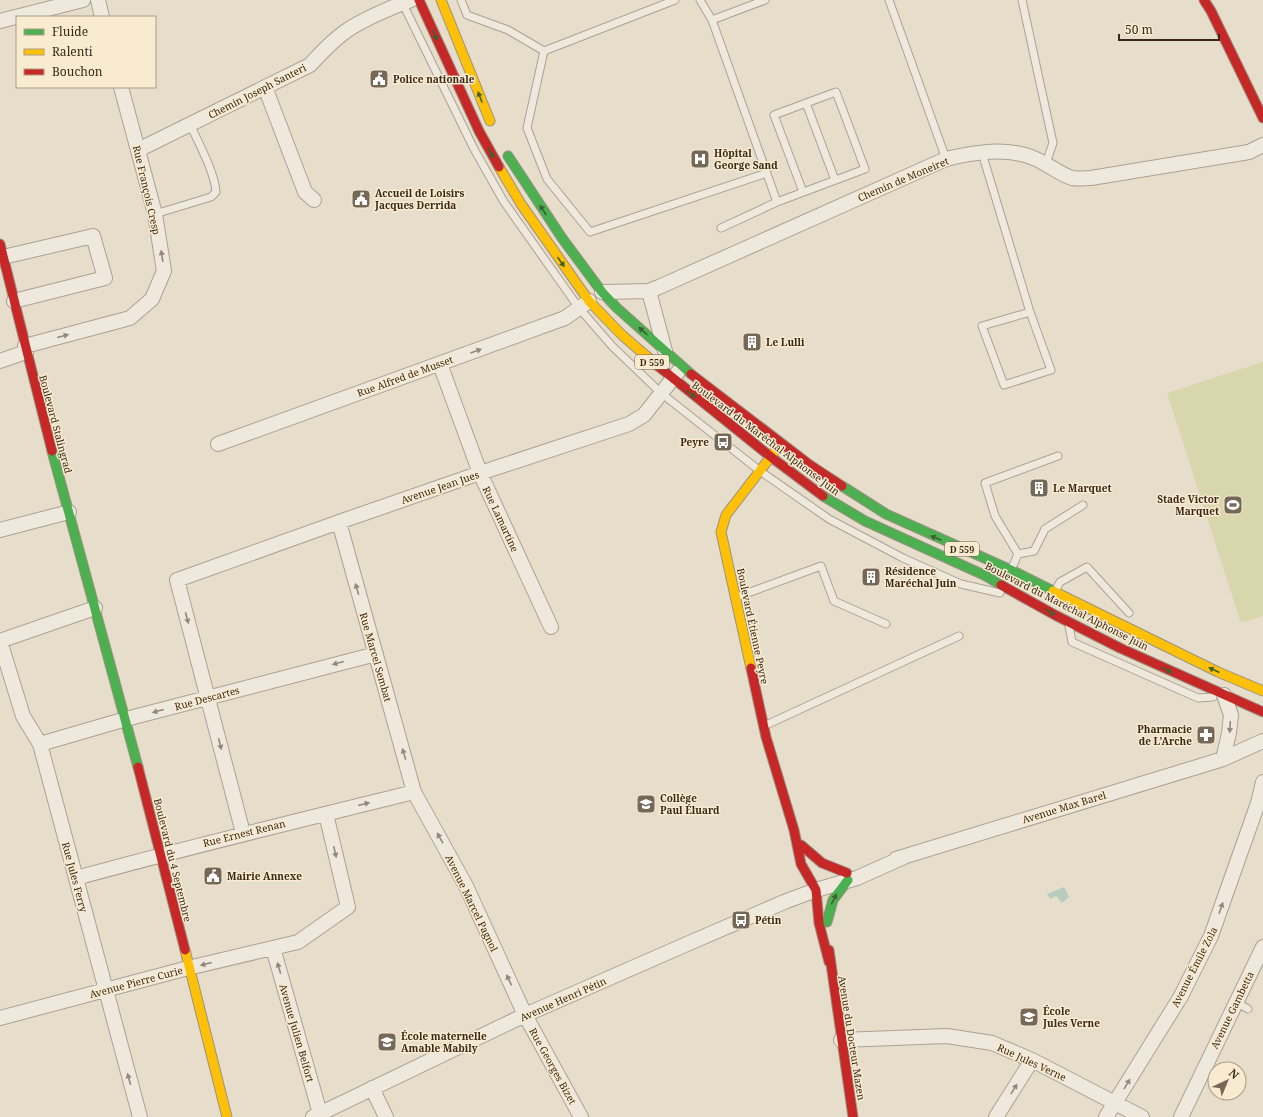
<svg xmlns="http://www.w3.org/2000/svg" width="1263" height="1117" viewBox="0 0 1263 1117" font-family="'Noto Serif',serif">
	<rect width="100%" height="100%" fill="#e6ddcb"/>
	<path fill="#d8d6ac" d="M 1263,362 L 1263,616 L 1241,623 L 1167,393 Z"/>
	<path fill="#b7cbbe" d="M 1064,887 L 1069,897 L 1062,903 L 1056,896 L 1050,899 L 1047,894 Z"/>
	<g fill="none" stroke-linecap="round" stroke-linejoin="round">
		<defs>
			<path id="lane" d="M 461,0 L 467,15 L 508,30 L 544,51 L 675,0
				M 700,0 L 712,20
				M 765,0 L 712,20 L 777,202
				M 889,0 L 946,159
				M 1022,0 L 1053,143 L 1046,163
				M 402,2 L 474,149 L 504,202 L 579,308 L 612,346 L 661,393 L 760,471 L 829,519 L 903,558 L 961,584 L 1000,593
				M 544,51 L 527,128 L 547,179 L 590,232 L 767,173
				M 806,103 L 835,180
				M 982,153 L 1030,312 L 1051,370 L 1004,385 L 982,326 L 1030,312
				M 155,214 L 211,197 L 216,192 C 215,173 198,142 190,124
				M 721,228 L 777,202 L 865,169 L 836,92 L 774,115 L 803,192
				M 1018,554 L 1034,551 L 1045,529 L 1083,505
				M 1012,568 L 1018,554 L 995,516 L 985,483 L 1058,456
				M 1055,591 L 1060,582 L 1087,567 L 1129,613
				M 737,597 L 821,566 L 834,601 L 886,624
				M 1069,626 L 1072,642 L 1198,698 L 1213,697
				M 764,726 L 959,636
				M 1236,1002 L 1248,1009"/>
			<path id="street" d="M 98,0 L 102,17
				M 0,21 L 83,0
				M 265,87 L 305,192 L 314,200
				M 138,150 L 310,65 C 322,52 334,39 349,29 C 368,17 390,8 411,0
				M 3,257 L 93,236 L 105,278 L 14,301
				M 649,291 L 665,351
				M 602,292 L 649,291 L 659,287 L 946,159 C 971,153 999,148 1025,155 C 1042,159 1057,173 1072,178 C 1078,179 1085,178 1091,178 L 1249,152 L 1263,145
				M 25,346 L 130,318 L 152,299 L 164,271 L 155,214 L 121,87
				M 0,361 L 26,352
				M 440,364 L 480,473 L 551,627
				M 218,444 L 565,318 L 589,301
				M 339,522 L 414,792 L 466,886 L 525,1015 L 581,1117
				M 0,530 L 69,512
				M 0,641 L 23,716 L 40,744 L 140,1117
				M 0,641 L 95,608
				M 40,744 L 126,719 L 376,654
				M 1223,759 L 1229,733 L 1231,715 L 1224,695
				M 243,833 L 177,580 L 339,522 L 480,473 L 629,424 L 644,415 L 678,372
				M 896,859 L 1223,759 L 1263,741
				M 76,878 C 188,847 301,820 414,792
				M 273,948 L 321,1117
				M 0,1018 L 188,968 L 298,942 L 348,907 L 326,814
				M 841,1040 L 947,1036 L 992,1043 L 1032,1060 L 1142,1117
				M 372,1088 L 386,1117
				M 313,1117 L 525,1015 L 687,944 L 784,902 L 816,890 L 857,878 L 904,857
				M 996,1117 L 1032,1060
				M 1106,1117 L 1181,996 L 1211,936 L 1258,803 L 1263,782
				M 1181,1117 L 1263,947"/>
			<path id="fast" d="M 508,156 L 562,238 L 602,292 L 617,308 L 691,374
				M 52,451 L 138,767
				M 842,486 L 886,514 L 1011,570 L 1053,591
				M 823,496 L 865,521 L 986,576 L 1001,585
				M 827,922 L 833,900 L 848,880"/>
			<path id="slow" d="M 441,0 L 490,121
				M 499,167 L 521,204 L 589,301 L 622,335 L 658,366
				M 1053,591 L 1218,672 L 1263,691
				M 751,668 L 721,532 L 726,515 L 779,446
				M 185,950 L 227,1117"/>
			<path id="jam" d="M 419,0 L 479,131 L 499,167
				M 1204,0 L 1211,11 L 1263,118
				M 0,244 L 52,451
				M 658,366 L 771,457 L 823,496
				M 691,374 L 810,465 L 842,486
				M 1001,585 L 1055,615 L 1120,648 L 1263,712
				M 751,668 L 766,737 L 794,830 L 801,864 L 816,890 L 819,923 L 829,962
				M 138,767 L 185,950
				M 801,845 L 822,863 L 847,873
				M 829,950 L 853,1117"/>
		</defs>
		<use href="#lane" stroke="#aba295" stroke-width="9"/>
		<use href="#street" stroke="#aba295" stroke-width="16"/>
		<use href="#fast" stroke="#9b9184" stroke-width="11"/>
		<use href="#slow" stroke="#9b9184" stroke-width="11"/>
		<use href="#jam" stroke="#9b9184" stroke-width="11"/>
		<use href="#lane" stroke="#eee8dd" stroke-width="7"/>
		<use href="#street" stroke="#eee8dd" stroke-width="14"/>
		<use href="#fast" stroke="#4caf50" stroke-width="9"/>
		<use href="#slow" stroke="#ffc107" stroke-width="9"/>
		<use href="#jam" stroke="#c62828" stroke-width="9"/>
	</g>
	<defs><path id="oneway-solid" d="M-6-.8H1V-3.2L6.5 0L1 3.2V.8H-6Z"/></defs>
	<g fill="#415f30">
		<use href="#oneway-solid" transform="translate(435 35) rotate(65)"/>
		<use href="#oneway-solid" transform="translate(480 97) rotate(-111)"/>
		<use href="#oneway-solid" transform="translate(491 153) rotate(62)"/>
		<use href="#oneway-solid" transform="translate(543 210) rotate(-123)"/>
		<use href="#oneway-solid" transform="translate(561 262) rotate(54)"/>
		<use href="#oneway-solid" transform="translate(643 331) rotate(-138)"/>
		<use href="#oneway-solid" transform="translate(691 394) rotate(38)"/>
		<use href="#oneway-solid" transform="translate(936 538) rotate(-157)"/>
		<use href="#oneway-solid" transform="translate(1050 612) rotate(29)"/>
		<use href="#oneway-solid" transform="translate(1167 670) rotate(24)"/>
		<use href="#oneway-solid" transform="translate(1214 670) rotate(-155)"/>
		<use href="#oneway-solid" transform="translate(834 899) rotate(-63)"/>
	</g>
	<g fill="#94887c">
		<use href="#oneway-solid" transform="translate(162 256) rotate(-99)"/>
		<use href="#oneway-solid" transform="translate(63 336) rotate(-15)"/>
		<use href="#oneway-solid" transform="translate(476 351) rotate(-20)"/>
		<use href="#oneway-solid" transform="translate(357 589) rotate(-106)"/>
		<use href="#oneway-solid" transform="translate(187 618) rotate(75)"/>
		<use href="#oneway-solid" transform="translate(338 663) rotate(165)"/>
		<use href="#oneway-solid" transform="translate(158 711) rotate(165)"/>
		<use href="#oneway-solid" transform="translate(1230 727) rotate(93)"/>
		<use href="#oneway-solid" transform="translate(220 744) rotate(76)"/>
		<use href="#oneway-solid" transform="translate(404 754) rotate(-106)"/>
		<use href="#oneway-solid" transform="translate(364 804) rotate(-14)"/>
		<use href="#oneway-solid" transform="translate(440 838) rotate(-119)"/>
		<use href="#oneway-solid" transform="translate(335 852) rotate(77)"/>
		<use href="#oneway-solid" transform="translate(1221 908) rotate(-71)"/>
		<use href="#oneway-solid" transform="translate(206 964) rotate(166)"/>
		<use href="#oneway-solid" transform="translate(279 968) rotate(-106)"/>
		<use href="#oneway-solid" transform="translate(509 980) rotate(-115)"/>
		<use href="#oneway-solid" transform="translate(129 1079) rotate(-105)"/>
		<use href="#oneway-solid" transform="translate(1127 1084) rotate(-59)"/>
		<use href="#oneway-solid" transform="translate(1014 1089) rotate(-58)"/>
	</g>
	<defs>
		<symbol id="civic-square" viewBox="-11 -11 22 22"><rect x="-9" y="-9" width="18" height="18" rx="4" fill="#766859" stroke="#f8ebcf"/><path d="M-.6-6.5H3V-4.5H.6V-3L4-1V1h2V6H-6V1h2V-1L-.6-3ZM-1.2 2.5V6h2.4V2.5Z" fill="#fff"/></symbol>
		<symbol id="hospital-square" viewBox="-11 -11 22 22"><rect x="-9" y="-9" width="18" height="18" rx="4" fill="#766859" stroke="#f8ebcf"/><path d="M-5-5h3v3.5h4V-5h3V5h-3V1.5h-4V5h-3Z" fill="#fff"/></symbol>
		<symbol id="building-square" viewBox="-11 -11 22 22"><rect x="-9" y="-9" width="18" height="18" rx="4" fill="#766859" stroke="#f8ebcf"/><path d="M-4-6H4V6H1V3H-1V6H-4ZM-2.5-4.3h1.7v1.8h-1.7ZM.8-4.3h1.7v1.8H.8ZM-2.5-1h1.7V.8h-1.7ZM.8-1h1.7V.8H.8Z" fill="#fff"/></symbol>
		<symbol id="bus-square" viewBox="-11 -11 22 22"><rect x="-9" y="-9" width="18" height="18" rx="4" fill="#766859" stroke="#f8ebcf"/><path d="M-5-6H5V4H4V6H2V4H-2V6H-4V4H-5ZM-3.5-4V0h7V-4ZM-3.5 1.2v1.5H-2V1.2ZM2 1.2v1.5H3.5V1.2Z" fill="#fff"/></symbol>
		<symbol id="stadium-square" viewBox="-11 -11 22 22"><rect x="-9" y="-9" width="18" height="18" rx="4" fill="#766859" stroke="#f8ebcf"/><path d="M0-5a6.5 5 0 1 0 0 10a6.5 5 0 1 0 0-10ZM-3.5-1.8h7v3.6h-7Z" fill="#fff"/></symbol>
		<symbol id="pharmacy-square" viewBox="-11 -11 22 22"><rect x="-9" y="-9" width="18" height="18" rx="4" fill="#766859" stroke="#f8ebcf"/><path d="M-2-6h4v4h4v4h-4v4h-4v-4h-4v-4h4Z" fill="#fff"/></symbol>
		<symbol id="school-square" viewBox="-11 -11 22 22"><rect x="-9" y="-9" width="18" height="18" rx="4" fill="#766859" stroke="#f8ebcf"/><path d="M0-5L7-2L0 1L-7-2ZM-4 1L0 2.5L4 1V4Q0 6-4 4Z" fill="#fff"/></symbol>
	</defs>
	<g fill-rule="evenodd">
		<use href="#civic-square" x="368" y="68" width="22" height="22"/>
		<use href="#hospital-square" x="689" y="148" width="22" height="22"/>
		<use href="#civic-square" x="350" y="188" width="22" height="22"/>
		<use href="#building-square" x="741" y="331" width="22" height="22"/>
		<use href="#bus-square" x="712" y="431" width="22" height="22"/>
		<use href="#building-square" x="1028" y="477" width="22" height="22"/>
		<use href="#stadium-square" x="1222" y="494" width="22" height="22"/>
		<use href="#building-square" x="860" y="566" width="22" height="22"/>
		<use href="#pharmacy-square" x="1195" y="724" width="22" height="22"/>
		<use href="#school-square" x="635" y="793" width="22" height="22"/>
		<use href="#civic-square" x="202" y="865" width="22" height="22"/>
		<use href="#bus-square" x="730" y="909" width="22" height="22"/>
		<use href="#school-square" x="1018" y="1006" width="22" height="22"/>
		<use href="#school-square" x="376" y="1031" width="22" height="22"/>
	</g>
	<g text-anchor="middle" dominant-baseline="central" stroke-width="3" stroke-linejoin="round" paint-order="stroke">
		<g fill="#f8ebcf" stroke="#736351" stroke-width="1">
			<rect x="635" y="355" width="34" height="14" rx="3"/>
			<rect x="945" y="542" width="34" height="14" rx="3"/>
		</g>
		<g font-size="9" font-weight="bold" fill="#3a291b">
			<text x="652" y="362">D 559</text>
			<text x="962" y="549">D 559</text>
		</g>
		<g font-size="10" font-weight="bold" fill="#3a291b" stroke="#f8ebcf" text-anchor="start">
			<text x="393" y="79">Police nationale</text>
			<text x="714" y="153">Hôpital<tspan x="714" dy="12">George Sand</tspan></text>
			<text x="375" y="193">Accueil de Loisirs<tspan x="375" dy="12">Jacques Derrida</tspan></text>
			<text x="766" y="342">Le Lulli</text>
			<text x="709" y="442" text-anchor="end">Peyre</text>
			<text x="1053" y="488">Le Marquet</text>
			<text x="1219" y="499" text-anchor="end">Stade Victor<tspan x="1219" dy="12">Marquet</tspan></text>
			<text x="885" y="571">Résidence<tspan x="885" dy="12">Maréchal Juin</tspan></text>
			<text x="1192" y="729" text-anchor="end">Pharmacie<tspan x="1192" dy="12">de L'Arche</tspan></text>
			<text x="660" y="798">Collège<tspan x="660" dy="12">Paul Éluard</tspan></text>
			<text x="227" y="876">Mairie Annexe</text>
			<text x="755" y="920">Pétin</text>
			<text x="1043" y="1011">École<tspan x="1043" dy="12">Jules Verne</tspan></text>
			<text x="401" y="1036">École maternelle<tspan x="401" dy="12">Amable Mabily</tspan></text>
		</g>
		<g font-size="10" fill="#3a291b" stroke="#f8ebcf">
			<text transform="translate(257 91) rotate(-27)">Chemin Joseph Santeri</text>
			<text transform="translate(903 179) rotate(-23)">Chemin de Moneiret</text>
			<text transform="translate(147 190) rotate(77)">Rue François Cresp</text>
			<text transform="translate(405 376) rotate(-20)">Rue Alfred de Musset</text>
			<text transform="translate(56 424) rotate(75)">Boulevard Stalingrad</text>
			<text transform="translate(766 438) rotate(37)">Boulevard du Maréchal Alphonse Juin</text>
			<text transform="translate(440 487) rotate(-19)">Avenue Jean Jues</text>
			<text transform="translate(501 519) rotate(65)">Rue Lamartine</text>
			<text transform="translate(1067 606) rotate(27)">Boulevard du Maréchal Alphonse Juin</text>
			<text transform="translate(753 626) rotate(78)">Boulevard Étienne Peyre</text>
			<text transform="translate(376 657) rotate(74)">Rue Marcel Sembat</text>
			<text transform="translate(207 698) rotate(-15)">Rue Descartes</text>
			<text transform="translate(1064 807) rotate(-17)">Avenue Max Barel</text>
			<text transform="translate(244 833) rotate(-14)">Rue Ernest Renan</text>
			<text transform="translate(173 860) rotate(76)">Boulevard du 4 Septembre</text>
			<text transform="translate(75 877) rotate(75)">Rue Jules Ferry</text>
			<text transform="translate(472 903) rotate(64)">Avenue Marcel Pagnol</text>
			<text transform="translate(1194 967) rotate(-63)">Avenue Émile Zola</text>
			<text transform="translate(136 982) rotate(-15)">Avenue Pierre Curie</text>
			<text transform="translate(563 999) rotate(-24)">Avenue Henri Pétin</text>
			<text transform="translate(1232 1010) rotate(-64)">Avenue Gambetta</text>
			<text transform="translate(297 1033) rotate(74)">Avenue Julien Belfort</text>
			<text transform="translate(852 1038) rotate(81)">Avenue du Docteur Mazen</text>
			<text transform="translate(1032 1062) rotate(25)">Rue Jules Verne</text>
			<text transform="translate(553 1066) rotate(61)">Rue Georges Bizet</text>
		</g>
	</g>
	<rect x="16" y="16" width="140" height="72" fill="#f8ebcf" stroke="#ac9d87"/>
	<rect x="24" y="29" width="20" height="6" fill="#4caf50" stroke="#ac9d87"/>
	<text x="52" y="36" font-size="12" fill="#3a291b">Fluide</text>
	<rect x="24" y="49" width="20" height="6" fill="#ffc107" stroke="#ac9d87"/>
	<text x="52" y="56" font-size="12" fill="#3a291b">Ralenti</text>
	<rect x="24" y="69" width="20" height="6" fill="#c62828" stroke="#ac9d87"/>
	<text x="52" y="76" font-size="12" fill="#3a291b">Bouchon</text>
	<g transform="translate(1227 1081) rotate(44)"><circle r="19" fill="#f8ebcf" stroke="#ac9d87"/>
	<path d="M0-3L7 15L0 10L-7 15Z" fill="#766859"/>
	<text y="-6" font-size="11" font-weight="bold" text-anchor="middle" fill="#3a291b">N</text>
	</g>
	<path d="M1119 34v6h100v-6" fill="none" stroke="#3a291b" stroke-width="2"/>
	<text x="1125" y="34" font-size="12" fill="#3a291b" stroke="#f8ebcf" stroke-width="3" paint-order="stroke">50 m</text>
</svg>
